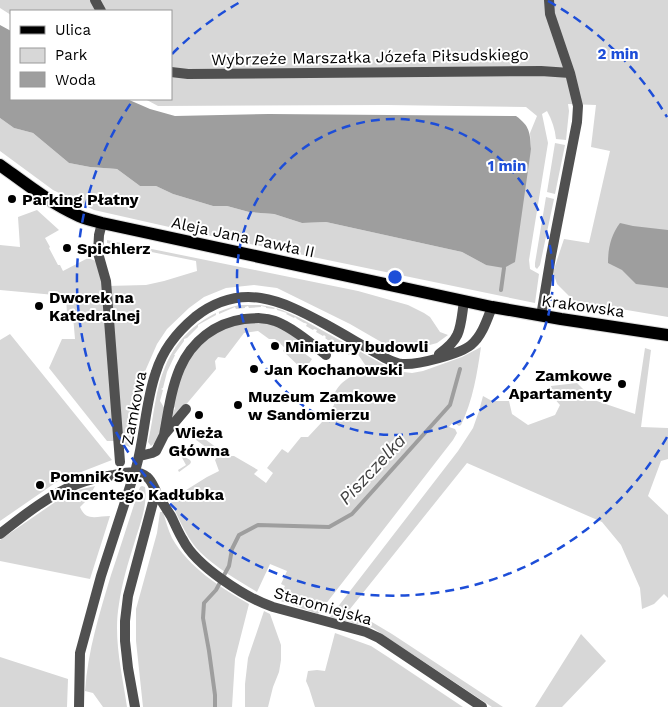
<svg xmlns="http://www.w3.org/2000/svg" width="668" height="707" viewBox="0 0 668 707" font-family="'Work Sans',sans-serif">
	<rect width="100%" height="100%" fill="#fff"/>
	<path fill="#d7d7d7" d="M 0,0 L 668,0 L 668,317 L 574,301 L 557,284 L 553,272 L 564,239 L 589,243 L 610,151 L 591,147 L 596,105 L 568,104 L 569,111 L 566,140 L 556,139 C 555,129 552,120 547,111 L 542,114 L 548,143 L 529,260 L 530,269 L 539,274 L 535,303 L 178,229 L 94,210 L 53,190 L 0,151 L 0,118 L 14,128 L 33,133 L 69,163 L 90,167 L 117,169 L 140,186 L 156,186 L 173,194 L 213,206 L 227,206 L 249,212 L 274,214 L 302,223 L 326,222 L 462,252 L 486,265 L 531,149 L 530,133 L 537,116 L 526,107 L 387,105 L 158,106 L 145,99 L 171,99 L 171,11 L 11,11 L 11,15 L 0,8 Z
		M 555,143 L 565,145 L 555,194 L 547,192 Z
		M 546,197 L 554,199 L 540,265 L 537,269 L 535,267 L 535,263 Z
		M 37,210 L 59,230 L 45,238 L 50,247 L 49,248 L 58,265 L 60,265 L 63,271 L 88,258 L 96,261 L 103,286 L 115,441 L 107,441 L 49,368 L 62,339 L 75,339 L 73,316 L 67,314 L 66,296 L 0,290 L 0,245 L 20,247 L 18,217 Z
		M 107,240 L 137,246 L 358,291 L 408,305 L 424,313 L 430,317 L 440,332 L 448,335 L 437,343 L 404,352 L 395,350 L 350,324 L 277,288 L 254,285 L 226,288 L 204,297 L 189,308 L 167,329 L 157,344 L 143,376 L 137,399 L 130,447 L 125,445 L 122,441 L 107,286 L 146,285 L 164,281 L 197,271 L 196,261 L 107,243 Z
		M 239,305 L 260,305 L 272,307 L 282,310 L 300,318 L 395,371 L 412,373 L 423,371 L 462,357 L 481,347 C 477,374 473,400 461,425 L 459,426 L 453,422 L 449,427 L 455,429 L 457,433 L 453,440 L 318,614 L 275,599 L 279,589 L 283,590 L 285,586 L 281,584 L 287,571 L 270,564 L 257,592 C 238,580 216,568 200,552 C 185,537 177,513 167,494 L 178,487 L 183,492 L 207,477 L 219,471 L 215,460 L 218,456 L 184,431 L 187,426 L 228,456 L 234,456 L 258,470 L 254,474 L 266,483 L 273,473 L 267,468 L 282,449 L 288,453 L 301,437 L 308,437 L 322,422 L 334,405 C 334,404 334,397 334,396 C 337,382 356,373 368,369 L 357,353 L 353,355 L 351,354 L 349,355 L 344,351 L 345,349 L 342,347 L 340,349 L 334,345 L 335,343 L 333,341 L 332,343 L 325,338 L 326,337 L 324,335 L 323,336 L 316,332 L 317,330 L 314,329 L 313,330 L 306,326 L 307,324 L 305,323 L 304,323 L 297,319 L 295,317 L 294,318 L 286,314 L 287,313 L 277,310 L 277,309 L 275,308 L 274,309 L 266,308 L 266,307 L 261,306 L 261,307 L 249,308 L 248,306 L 245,307 L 245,308 L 236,309 L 235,307 L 219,314 L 219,312 L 216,313 L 216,315 L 198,325 L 198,327 L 187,338 L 184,339 L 184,341 L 174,355 L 175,355 L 167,372 L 163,388 L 161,389 L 163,390 L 160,401 L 165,409 C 162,421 162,439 151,446 L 148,442 C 154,417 155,390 165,367 C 178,335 205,313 239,305 Z
		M 260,322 L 276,325 L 309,346 L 304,353 L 312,359 L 304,371 L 283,351 L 285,348 L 275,339 L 269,339 L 258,331 L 244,333 L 225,358 L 218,357 L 215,361 L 216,369 L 184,407 L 170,421 L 171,413 L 173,413 L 175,408 L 173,406 L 180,375 L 191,355 L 210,336 L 235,323 Z
		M 10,334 L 112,460 L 58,481 L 0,521 L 0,340 Z
		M 645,348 L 651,350 L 641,427 L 668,428 L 668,459 L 661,461 L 648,496 L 668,515 L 668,598 L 664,594 L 654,604 L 642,609 L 640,588 L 621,545 L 602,522 L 467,463 L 350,609 L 392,634 L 503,707 L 492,707 L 373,628 L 330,617 L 458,451 L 473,428 L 479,411 L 483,396 L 492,401 L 509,401 L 512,414 L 528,425 L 555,415 L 560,405 L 552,396 L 551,386 L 577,383 L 594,400 L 635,414 Z
		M 177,452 L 190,460 L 191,462 L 190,464 L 179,472 L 178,470 L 186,465 L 180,454 L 173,458 L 172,457 Z
		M 95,486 L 88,499 L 80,507 C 86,522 97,516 110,516 L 90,579 L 0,561 L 0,540 L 61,498 L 78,490 Z
		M 142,486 L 145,487 C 148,505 139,527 134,544 C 128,563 122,583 119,604 C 113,638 122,673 127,707 L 103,707 L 93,693 L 85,691 C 88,650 99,615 111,575 C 121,546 130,516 140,487 Z
		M 160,512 L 163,512 C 166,521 168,530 172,538 C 189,568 220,587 249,604 L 235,659 L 232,707 L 143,707 L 136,641 L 136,609 L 157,533 Z
		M 264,611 L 270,614 L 281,645 L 281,660 L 279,672 L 273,687 L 268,707 L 245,707 L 245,684 L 248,658 Z
		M 335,633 L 371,646 L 388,657 L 463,707 L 315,707 L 309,688 L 306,681 L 308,671 L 317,670 L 325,671 Z
		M 581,634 L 606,661 L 562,707 L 535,707 Z
		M 0,657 L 68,679 L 67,707 L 0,707 Z"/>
	<path fill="#9e9e9e" d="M 0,25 L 11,31 L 11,99 L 127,99 L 150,109 L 175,116 L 269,114 L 516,116 C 530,126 530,133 531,149 L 515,262 L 504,268 L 486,265 L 462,252 L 326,222 L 302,223 L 274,214 L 249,212 L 227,206 L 213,206 L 173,194 L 156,186 L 140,186 L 117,169 L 90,167 L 69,163 L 33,133 L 14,128 L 0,118 Z
		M 620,223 L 633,226 L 668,230 L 668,288 L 636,284 L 622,270 L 608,263 C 608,248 611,235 620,223 Z"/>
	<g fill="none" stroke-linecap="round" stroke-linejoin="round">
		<path stroke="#9e9e9e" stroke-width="4" d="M 501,290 L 504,268
			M 215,707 L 215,695 L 209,651 L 203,618 L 204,603 L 216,590 L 229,566 L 232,549 L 239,535 L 258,525 L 329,527 L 352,514 L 450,405 L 460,369"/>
		<defs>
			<path id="primary" d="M 0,165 C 25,183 50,203 79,216 C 86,219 94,221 102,223 L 492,307 L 561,319 L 668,335"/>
		</defs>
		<use href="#primary" stroke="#dbdbdb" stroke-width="14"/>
		<path stroke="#505050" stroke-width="10" d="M 95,0 L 101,11
			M 171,72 L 188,74 L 541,71 L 570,73
			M 102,223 L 99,235 L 98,253 L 106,281 L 120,462
			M 541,316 L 551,256 L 577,122 L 578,106 L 570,73 L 550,14 L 549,0
			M 439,354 C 462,338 460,328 464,301
			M 164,435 C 168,413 171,389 180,368 C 192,341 215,323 244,319 C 255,318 265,317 275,321 C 292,327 312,344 326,355
			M 140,456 L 152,453 L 156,451 L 164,435 L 186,409
			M 0,534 C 24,515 49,495 77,484 C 89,479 101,477 114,475 C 124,473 138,469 147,477 C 152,481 154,488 157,493 C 161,501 166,508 171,516 C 175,524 178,532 183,540 C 196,566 246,598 273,607 L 366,632 L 379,638 L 482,707
			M 79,707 L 80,653 L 101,576 L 136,468 C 145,436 145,403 156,372 C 163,349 177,332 195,317 C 241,281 281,300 325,324 C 345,335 365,347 385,358 C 391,361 397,364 403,364 C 418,365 460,354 471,345 C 482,336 487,320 492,307
			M 135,707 L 128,668 L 125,641 L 125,621 L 128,596 L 156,491"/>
		<use href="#primary" stroke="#000" stroke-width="12"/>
	</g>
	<g fill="none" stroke="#1d4ed8" stroke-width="2.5" stroke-dasharray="9 6">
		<circle cx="395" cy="277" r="158"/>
		<path d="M667 437A316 316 0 1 1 133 100M172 54A316 316 0 0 1 242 1M548 1A316 316 0 0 1 667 117"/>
	</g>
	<g fill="#000" stroke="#fff" stroke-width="2">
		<circle cx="12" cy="199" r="5"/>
		<circle cx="67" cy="248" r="5"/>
		<circle cx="39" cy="306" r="5"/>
		<circle cx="275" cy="346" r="5"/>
		<circle cx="254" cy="369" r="5"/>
		<circle cx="622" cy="384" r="5"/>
		<circle cx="238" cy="405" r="5"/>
		<circle cx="199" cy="415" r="5"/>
		<circle cx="40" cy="485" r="5"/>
	</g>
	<g text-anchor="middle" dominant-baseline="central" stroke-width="4" stroke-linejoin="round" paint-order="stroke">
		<g font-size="16" fill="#000" stroke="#fff">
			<text transform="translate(370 57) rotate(-1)">Wybrzeże Marszałka Józefa Piłsudskiego</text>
			<text transform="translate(243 237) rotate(12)">Aleja Jana Pawła II</text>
			<text transform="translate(583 306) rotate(8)">Krakowska</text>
			<text transform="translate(134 408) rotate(-79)">Zamkowa</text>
			<text transform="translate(323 606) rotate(16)">Staromiejska</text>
		</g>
		<g font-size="16" font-weight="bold" fill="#000" stroke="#fff" text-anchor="start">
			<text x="22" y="199">Parking Płatny</text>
			<text x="77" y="248">Spichlerz</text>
			<text x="49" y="297">Dworek na<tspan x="49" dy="18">Katedralnej</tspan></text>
			<text x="285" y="346">Miniatury budowli</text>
			<text x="264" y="369">Jan Kochanowski</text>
			<text x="612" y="375" text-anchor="end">Zamkowe<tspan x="612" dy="18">Apartamenty</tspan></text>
			<text x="248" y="396">Muzeum Zamkowe<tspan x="248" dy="18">w Sandomierzu</tspan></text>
			<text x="199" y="432" text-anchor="middle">Wieża<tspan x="199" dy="18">Główna</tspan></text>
			<text x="50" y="476">Pomnik Św.<tspan x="50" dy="18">Wincentego Kadłubka</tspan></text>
		</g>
		<g font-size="18" font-style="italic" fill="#3f3f3f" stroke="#fff">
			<text transform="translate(372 469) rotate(-47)">Piszczelka</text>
		</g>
	</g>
	<circle cx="395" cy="277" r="8" fill="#1d4ed8" stroke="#fff" stroke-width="2.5"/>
	<g font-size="15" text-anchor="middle" font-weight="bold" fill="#1d4ed8" stroke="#fff" stroke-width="4" stroke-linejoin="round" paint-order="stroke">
		<text x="618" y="59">2 min</text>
		<text x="507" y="171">1 min</text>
	</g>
	<rect x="10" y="10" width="162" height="90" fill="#ffffff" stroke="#999999"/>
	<rect x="20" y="26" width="25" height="8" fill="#000000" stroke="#999999"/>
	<text x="55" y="35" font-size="15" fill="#000000">Ulica</text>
	<rect x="20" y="48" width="25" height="15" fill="#d7d7d7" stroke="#999999"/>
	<text x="55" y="60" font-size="15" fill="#000000">Park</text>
	<rect x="20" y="72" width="25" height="15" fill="#9e9e9e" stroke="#999999"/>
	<text x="55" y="85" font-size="15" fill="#000000">Woda</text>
</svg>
